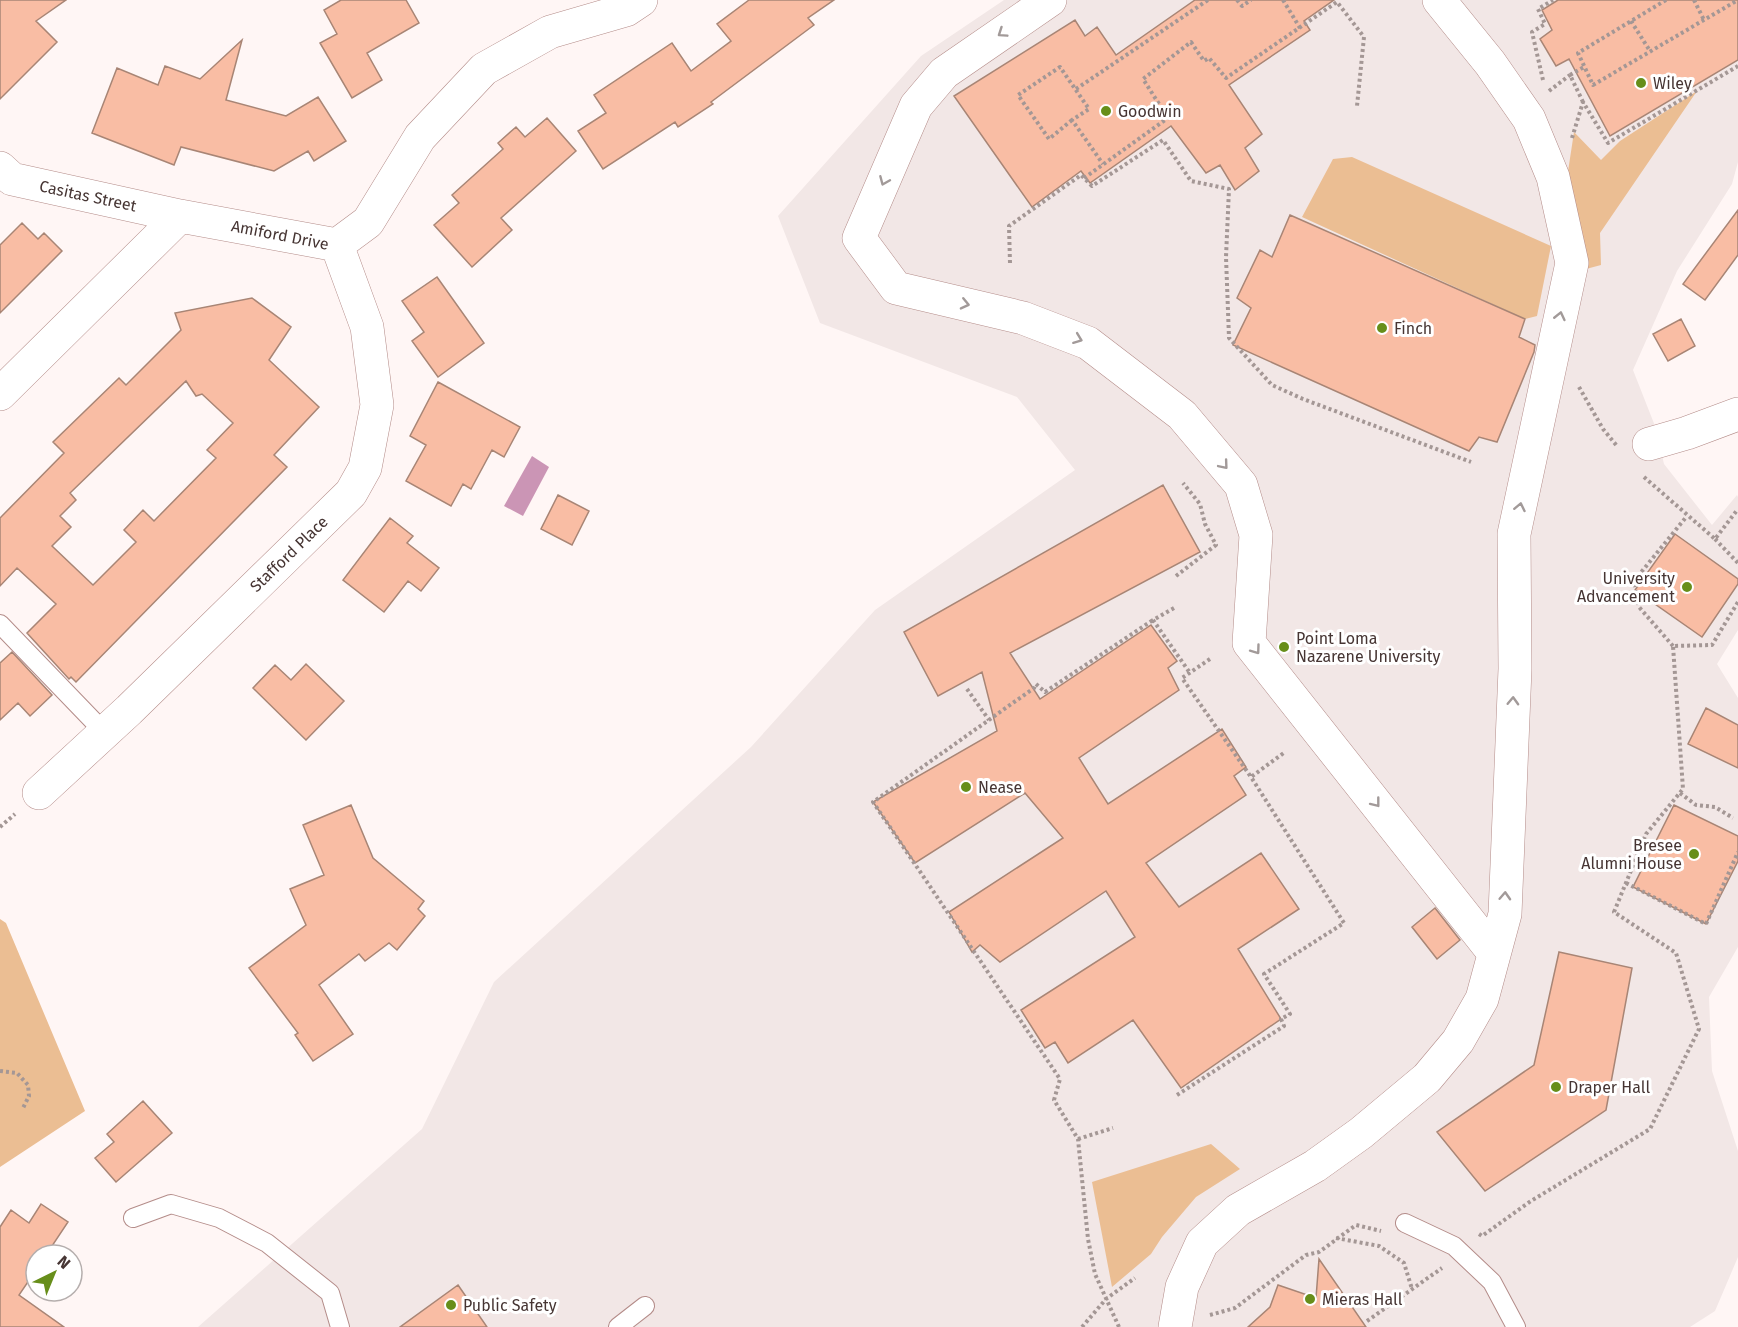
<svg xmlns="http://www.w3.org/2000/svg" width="1738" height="1327" viewBox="0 0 1738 1327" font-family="'Fira Sans',sans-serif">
	<rect width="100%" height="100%" fill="#fff6f5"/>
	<path fill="#f2e7e6" d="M 1004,0 L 1738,0 L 1738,162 L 1732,184 L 1677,271 L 1633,370 L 1655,426 L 1664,464 L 1712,525 L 1737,495 L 1738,497 L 1738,630 L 1717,664 L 1738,698 L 1738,947 L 1709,997 L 1712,1071 L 1738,1151 L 1738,1257 L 1715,1311 L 1690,1327 L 198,1327 L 422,1129 L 494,982 L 751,747 L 875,610 L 1075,470 L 1017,397 L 820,323 L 778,216 L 921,56 Z"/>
	<path fill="#ebbe93" d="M 1697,91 L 1600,233 L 1601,265 L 1586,269 L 1567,178 L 1574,132 L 1601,160 L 1620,141 Z
		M 1352,157 L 1551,246 L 1537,316 L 1525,319 L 1302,217 L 1333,159 Z
		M 0,919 L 6,923 L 85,1111 L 0,1167 Z
		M 1211,1144 L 1240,1169 L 1196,1197 L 1162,1237 L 1151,1254 L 1112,1287 L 1092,1182 Z"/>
	<path fill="#cb95b5" d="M 532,456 L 549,467 L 523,516 L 504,506 Z"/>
	<path fill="#f9bda4" stroke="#a88575" stroke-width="1.5" fill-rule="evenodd" d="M 0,0 L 66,0 L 36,21 L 57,42 L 0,99 Z
		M 341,0 L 406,0 L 419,23 L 367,53 L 382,80 L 352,98 L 320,43 L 337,34 L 324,10 Z
		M 749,0 L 834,0 L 808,18 L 814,25 L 711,102 L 713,104 L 678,127 L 675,122 L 603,169 L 578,131 L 606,113 L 594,95 L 672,43 L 691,71 L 731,41 L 717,24 Z
		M 1195,0 L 1334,0 L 1304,21 L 1310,30 L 1229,85 L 1262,134 L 1245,148 L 1259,171 L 1235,190 L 1220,165 L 1206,173 L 1171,126 L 1090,183 L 1081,171 L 1032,207 L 954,96 L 1075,20 L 1085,36 L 1097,27 L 1116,55 Z
		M 1558,0 L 1738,0 L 1738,60 L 1610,136 L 1569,59 L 1556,66 L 1540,39 L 1552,30 L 1542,10 Z
		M 242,40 L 226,100 L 286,116 L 318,97 L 346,141 L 314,161 L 308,151 L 274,171 L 181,147 L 174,165 L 92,133 L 117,68 L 158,85 L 165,66 L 200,79 Z
		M 547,118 L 576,151 L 501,218 L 512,230 L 472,267 L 434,225 L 459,203 L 452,195 L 503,149 L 498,143 L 516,127 L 525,137 Z
		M 1738,210 L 1738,255 L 1705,300 L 1683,284 Z
		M 1290,215 L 1525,319 L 1519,337 L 1535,345 L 1534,352 L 1497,442 L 1479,437 L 1469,451 L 1233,345 L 1251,308 L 1237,298 L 1260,250 L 1272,257 Z
		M 22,223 L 38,239 L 44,233 L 62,251 L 0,313 L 0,245 Z
		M 437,277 L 484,343 L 438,377 L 412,341 L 424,332 L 402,301 Z
		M 252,298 L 291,327 L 269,360 L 319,407 L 274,455 L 287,467 L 76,682 L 71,677 L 69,679 L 27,633 L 56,604 L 17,568 L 0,586 L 0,518 L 64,453 L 53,442 L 119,378 L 126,385 L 181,330 L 175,313 ZM 186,381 L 196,396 L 202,394 L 233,423 L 207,450 L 216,458 L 154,521 L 143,510 L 124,530 L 136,542 L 93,585 L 52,546 L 71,527 L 60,516 L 76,500 L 70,493 Z
		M 1681,319 L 1695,346 L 1668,361 L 1653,334 Z
		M 438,382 L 520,427 L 504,457 L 492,450 L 471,489 L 463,484 L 451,506 L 406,481 L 426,445 L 410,436 Z
		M 1163,485 L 1200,552 L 1010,653 L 1040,699 L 1151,625 L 1177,661 L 1168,668 L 1179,690 L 1079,758 L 1108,804 L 1222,729 L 1246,767 L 1234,776 L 1246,795 L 1146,863 L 1179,907 L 1261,853 L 1299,909 L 1238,949 L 1281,1019 L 1181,1088 L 1133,1020 L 1068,1063 L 1055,1042 L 1045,1048 L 1021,1010 L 1135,937 L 1106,891 L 1000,962 L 980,945 L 972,952 L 949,912 L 1063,838 L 1025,793 L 915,863 L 873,802 L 997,731 L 982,672 L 938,696 L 904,632 Z
		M 558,495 L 589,511 L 572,545 L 541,529 Z
		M 390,518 L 413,536 L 407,543 L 439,568 L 421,591 L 408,581 L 384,612 L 343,580 Z
		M 1675,534 L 1738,579 L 1738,584 L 1702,637 L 1635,590 Z
		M 12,652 L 52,695 L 30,716 L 18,703 L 0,720 L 0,663 Z
		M 306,664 L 344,701 L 306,740 L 253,688 L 275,665 L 291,680 Z
		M 1706,708 L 1738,725 L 1738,768 L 1688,744 Z
		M 351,805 L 373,858 L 424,901 L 418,909 L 425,916 L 397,950 L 389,943 L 365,961 L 359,954 L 319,985 L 353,1034 L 313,1061 L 295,1035 L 298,1033 L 249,968 L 306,925 L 290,889 L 324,875 L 303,825 Z
		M 1674,805 L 1738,836 L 1738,861 L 1706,924 L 1633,887 Z
		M 1435,908 L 1460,940 L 1437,959 L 1412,927 Z
		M 1559,952 L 1632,968 L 1606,1110 L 1485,1191 L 1437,1132 L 1534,1065 Z
		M 143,1101 L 172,1133 L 116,1182 L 95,1158 L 114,1142 L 107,1134 Z
		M 41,1204 L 68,1222 L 46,1255 L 36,1255 L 36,1270 L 19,1295 L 64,1327 L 0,1327 L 0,1227 L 11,1210 L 29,1223 Z
		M 1319,1259 L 1366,1327 L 1248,1327 L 1270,1307 L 1278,1285 L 1316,1298 Z
		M 458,1285 L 487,1327 L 400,1327 Z"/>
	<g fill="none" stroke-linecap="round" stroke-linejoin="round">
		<defs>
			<path id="lane" d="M 0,624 L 105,733
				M 133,1218 L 171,1204 L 219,1218 L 267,1243 L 330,1293 L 340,1327
				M 1405,1223 L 1454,1246 L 1492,1282 L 1516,1327
				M 618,1327 L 645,1306"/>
			<path id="street" d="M 1050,0 L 944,73 L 916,106 L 859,238 L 896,288 L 1023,318 L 1088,343 L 1182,415 L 1241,485 L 1256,535 L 1249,643 L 1494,953
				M 0,168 L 12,179 L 180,216
				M 0,394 L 180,216 L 337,245 L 368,222 L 420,137 L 484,69 L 550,32 L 626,10 L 641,0
				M 1649,444 L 1687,433 L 1738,414
				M 39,793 L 129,710 L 351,493 L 365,468 L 377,405 L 367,327 L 337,245
				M 1175,1327 L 1182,1287 L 1202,1243 L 1238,1210 L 1315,1166 L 1361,1133 L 1427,1078 L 1458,1041 L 1482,999 L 1505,914 L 1515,669 L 1514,534 L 1572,263 L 1553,177 L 1529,119 L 1490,63 L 1439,0"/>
		</defs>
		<use href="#lane" stroke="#b48c89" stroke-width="20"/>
		<use href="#street" stroke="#b48c89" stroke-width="34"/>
		<path stroke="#a49795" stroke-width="4" stroke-dasharray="3 3" stroke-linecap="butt" d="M 1237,0 L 1242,6 L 1251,0
			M 1283,0 L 1300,28
			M 1666,0 L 1578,53 L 1593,85 L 1738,0
			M 1694,0 L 1704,20
			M 1631,21 L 1650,51
			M 1543,80 L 1532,32 L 1545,24 L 1538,9 L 1553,0
			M 1076,89 L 1208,0
			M 1549,91 L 1570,75
			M 1583,102 L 1570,75 L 1584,67
			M 1072,120 L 1049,139 L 1018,95 L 1060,67 L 1089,109 L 1072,120 L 1103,164
			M 1572,138 L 1583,102 L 1608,143 L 1738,66
			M 1084,178 L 1168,118 L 1143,79 L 1191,42 L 1204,61 L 1209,58 L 1226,78 L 1337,2 L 1364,37 L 1357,106
			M 1010,263 L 1009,226 L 1081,175 L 1092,186 L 1163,140 L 1191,181 L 1229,189 L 1226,257 L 1229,338 L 1272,385 L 1303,399 L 1471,462
			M 1579,387 L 1603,429 L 1617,446
			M 1644,477 L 1715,539 L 1738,509
			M 1715,539 L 1738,563
			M 1176,576 L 1216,545 L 1205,524 L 1200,504 L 1183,483
			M 1174,608 L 1153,620 L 1190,673
			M 1673,646 L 1639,607 L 1634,581 L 1687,516
			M 1210,659 L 1182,678 L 1251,777
			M 967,689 L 989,720
			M 1680,793 L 1696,805 L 1715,807 L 1733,818
			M 0,827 L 15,814
			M 1626,883 L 1706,924 L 1738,852
			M 0,1071 L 17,1073 L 28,1085 L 29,1096 L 23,1108
			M 1177,1095 L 1284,1026 L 1281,1019 L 1290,1014 L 1264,974 L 1344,923 L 1251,777 L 1285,752
			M 1078,1139 L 1113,1128
			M 1479,1234 L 1482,1236 L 1531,1201 L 1650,1129 L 1699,1029 L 1676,953 L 1614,912 L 1646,834 L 1683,789 L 1673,646 L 1712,645 L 1738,602
			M 1336,1238 L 1379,1246 L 1404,1263 L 1412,1289
			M 1210,1315 L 1235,1308 L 1306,1255 L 1319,1252 L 1356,1225 L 1381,1231
			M 1367,1321 L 1442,1268
			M 1082,1327 L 1106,1299 L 1135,1278
			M 1119,1327 L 1095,1274 L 1088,1239 L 1078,1139 L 1054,1100 L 1060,1079 L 873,802 L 1034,688 L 1036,684 L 1045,692 L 1153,620"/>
		<use href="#lane" stroke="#fff" stroke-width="18"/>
		<use href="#street" stroke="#fff" stroke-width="33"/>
	</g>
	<defs><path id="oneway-chevron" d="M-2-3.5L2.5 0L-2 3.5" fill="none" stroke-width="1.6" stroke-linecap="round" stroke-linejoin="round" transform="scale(1.5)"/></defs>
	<g stroke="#a29a99">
		<use href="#oneway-chevron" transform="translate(1002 33) rotate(146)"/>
		<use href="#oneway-chevron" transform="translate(884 181) rotate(113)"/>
		<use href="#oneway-chevron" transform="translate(965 304) rotate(13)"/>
		<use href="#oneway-chevron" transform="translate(1560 316) rotate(-77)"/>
		<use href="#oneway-chevron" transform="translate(1078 339) rotate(21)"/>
		<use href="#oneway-chevron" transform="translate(1224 465) rotate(50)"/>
		<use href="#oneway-chevron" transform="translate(1520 507) rotate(-78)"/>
		<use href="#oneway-chevron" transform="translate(1256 650) rotate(54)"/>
		<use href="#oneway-chevron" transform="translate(1513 701) rotate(-88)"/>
		<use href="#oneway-chevron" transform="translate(1376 803) rotate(52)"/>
		<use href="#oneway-chevron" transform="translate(1505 896) rotate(-87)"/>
	</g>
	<g fill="#678e1a" stroke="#fff" stroke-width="2">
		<circle cx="1641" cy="83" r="6"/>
		<circle cx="1106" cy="111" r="6"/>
		<circle cx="1382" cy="328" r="6"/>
		<circle cx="1687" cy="587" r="6"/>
		<circle cx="1284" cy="647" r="6"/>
		<circle cx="966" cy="787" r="6"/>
		<circle cx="1694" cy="854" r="6"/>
		<circle cx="1556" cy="1087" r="6"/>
		<circle cx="1310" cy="1299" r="6"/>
		<circle cx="451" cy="1305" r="6"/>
	</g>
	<g text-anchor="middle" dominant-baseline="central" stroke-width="6" stroke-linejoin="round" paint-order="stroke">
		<g font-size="16" fill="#463533" stroke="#fff" text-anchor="start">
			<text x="1653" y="83">Wiley</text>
			<text x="1118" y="111">Goodwin</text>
			<text x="1394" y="328">Finch</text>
			<text x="1675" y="578" text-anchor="end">University<tspan x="1675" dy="18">Advancement</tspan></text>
			<text x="1296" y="638">Point Loma<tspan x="1296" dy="18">Nazarene University</tspan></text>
			<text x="978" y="787">Nease</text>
			<text x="1682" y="845" text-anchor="end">Bresee<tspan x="1682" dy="18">Alumni House</tspan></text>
			<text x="1568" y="1087">Draper Hall</text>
			<text x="1322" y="1299">Mieras Hall</text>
			<text x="463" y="1305">Public Safety</text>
		</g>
		<g font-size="16" fill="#463533" stroke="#fff">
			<text transform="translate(88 196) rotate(12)">Casitas Street</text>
			<text transform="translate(280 235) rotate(11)">Amiford Drive</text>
			<text transform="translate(289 554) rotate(-44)">Stafford Place</text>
		</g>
	</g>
	<g transform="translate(54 1273) rotate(43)"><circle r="28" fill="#ffffff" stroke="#b5aead" stroke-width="1.5"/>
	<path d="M0-4.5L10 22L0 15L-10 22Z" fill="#678e1a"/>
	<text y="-9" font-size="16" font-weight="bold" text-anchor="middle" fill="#463533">N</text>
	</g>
</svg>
